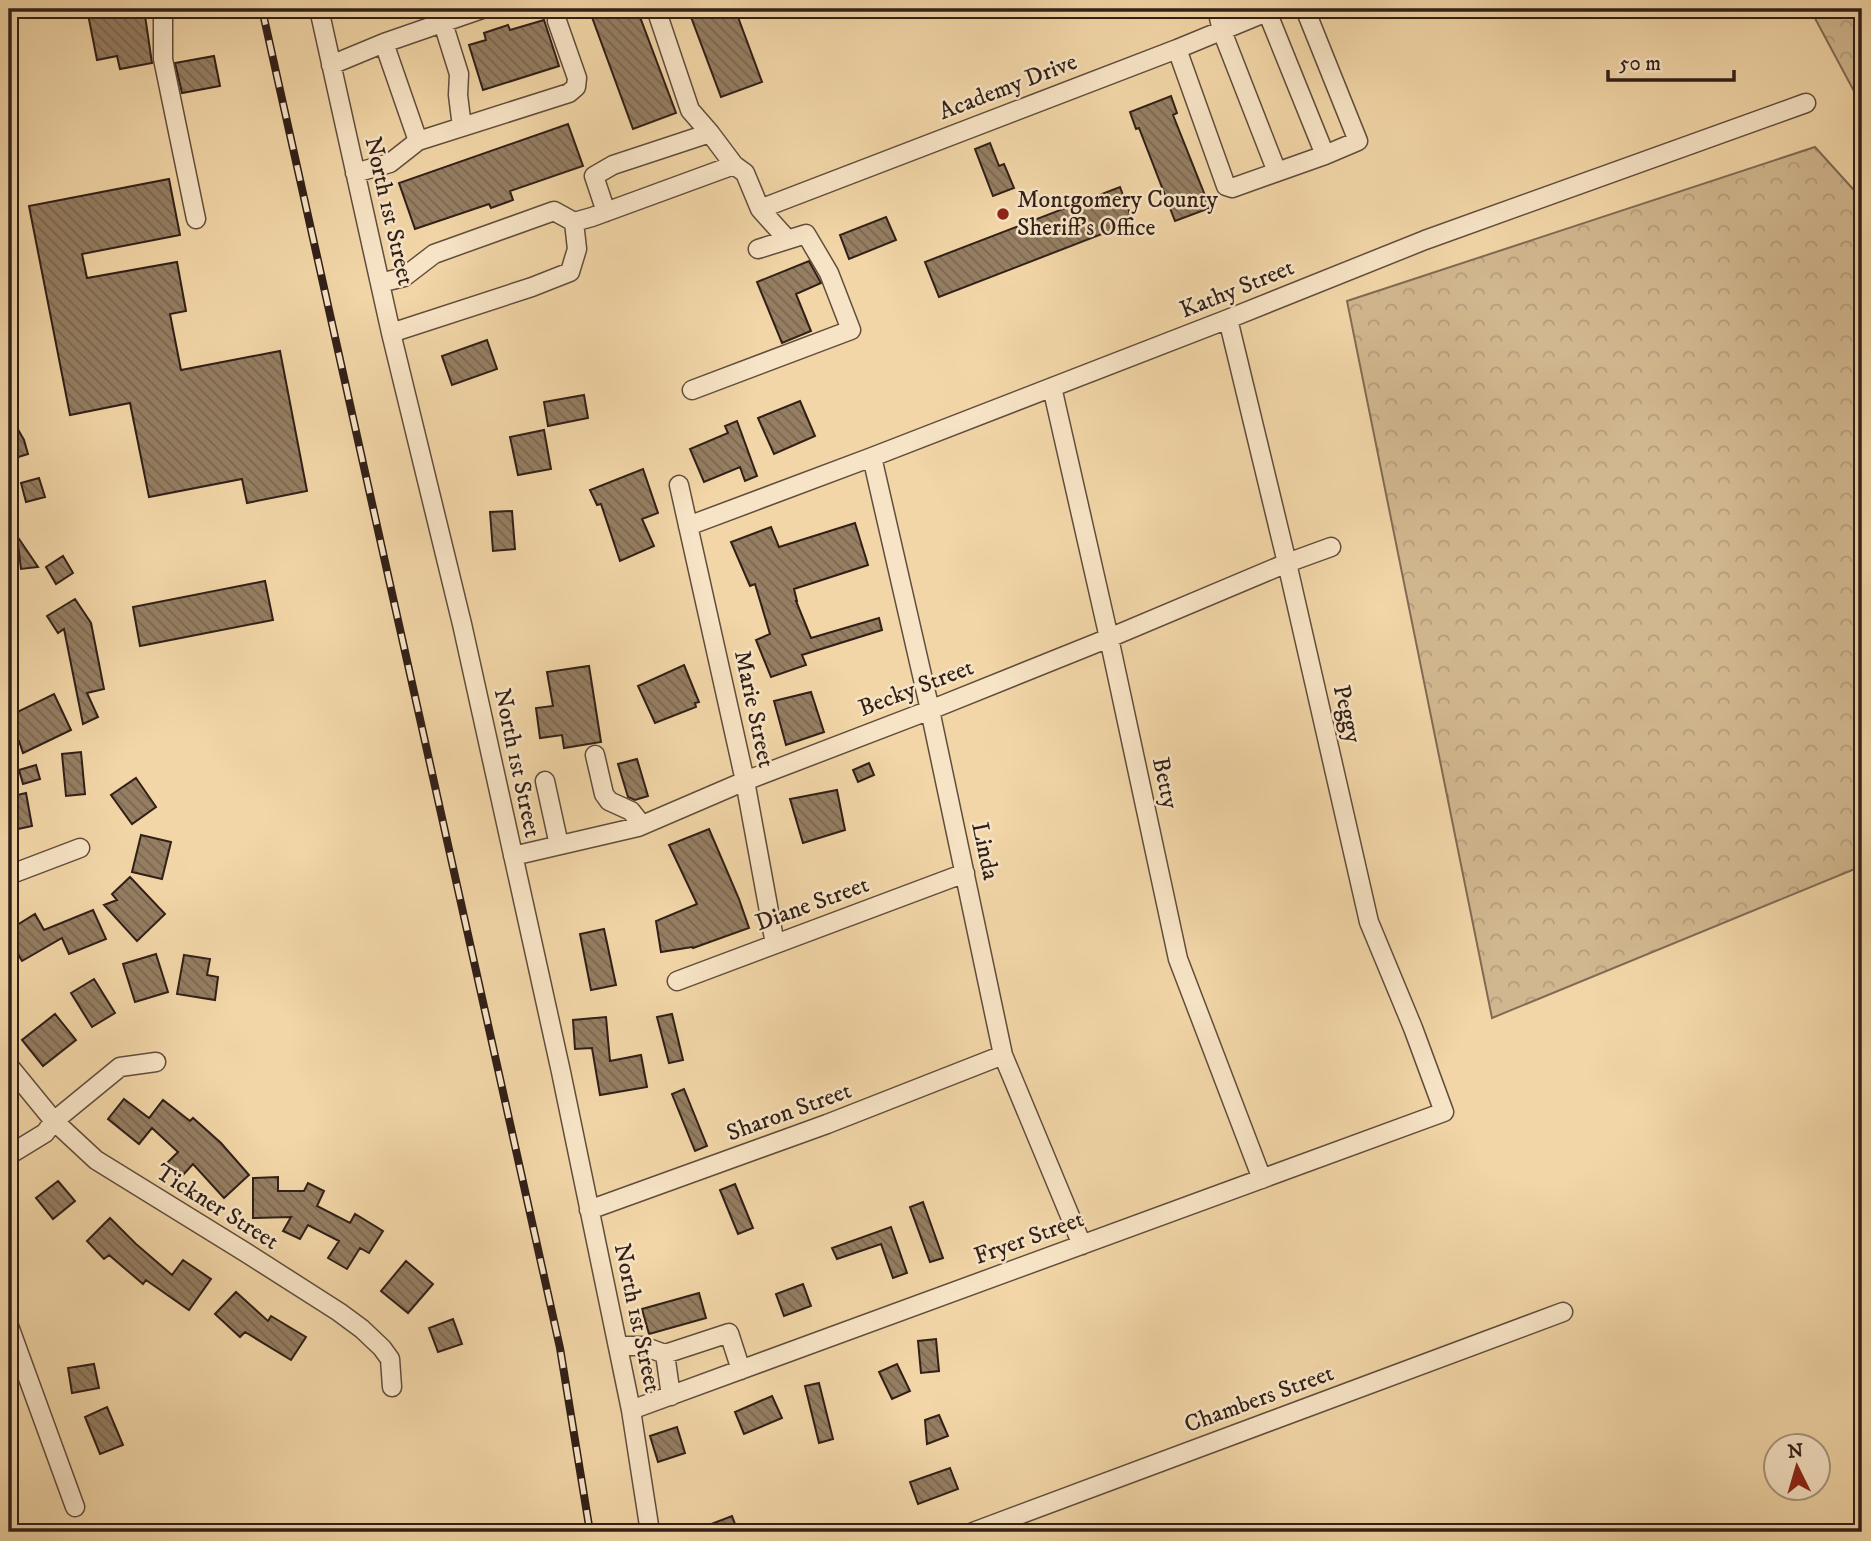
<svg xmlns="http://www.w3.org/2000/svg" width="1871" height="1541" viewBox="0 0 1871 1541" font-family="'IM FELL DW Pica',serif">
	<defs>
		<pattern id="forest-crowns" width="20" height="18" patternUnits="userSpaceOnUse" patternTransform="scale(1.75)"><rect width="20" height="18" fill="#d1b78f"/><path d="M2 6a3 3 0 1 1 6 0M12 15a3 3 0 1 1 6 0" fill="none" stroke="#b49d7b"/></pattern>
		<pattern id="building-back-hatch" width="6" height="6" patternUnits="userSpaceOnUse" patternTransform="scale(1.75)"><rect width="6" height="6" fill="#957e62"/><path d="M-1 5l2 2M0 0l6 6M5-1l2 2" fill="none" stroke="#7a6750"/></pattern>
	</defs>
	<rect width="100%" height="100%" fill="#f2d6a7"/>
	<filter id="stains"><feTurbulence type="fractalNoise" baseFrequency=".00286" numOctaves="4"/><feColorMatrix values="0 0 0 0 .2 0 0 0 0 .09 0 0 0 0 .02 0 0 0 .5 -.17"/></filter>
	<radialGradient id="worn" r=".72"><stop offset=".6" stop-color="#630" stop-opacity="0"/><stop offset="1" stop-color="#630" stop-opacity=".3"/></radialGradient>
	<path fill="url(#forest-crowns)" stroke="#816b54" stroke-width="2" d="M 1810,9 L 1862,9 L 1862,101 L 1856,95 Z
		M 1815,147 L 1862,199 L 1862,866 L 1492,1018 L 1347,301 Z"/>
	<path fill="url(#building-back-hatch)" stroke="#311f18" stroke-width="2" d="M 87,9 L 144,9 L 152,63 L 120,69 L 117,56 L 97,60 Z
		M 589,9 L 637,9 L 676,113 L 633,129 Z
		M 688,9 L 735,9 L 762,82 L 721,97 Z
		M 544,20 L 559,66 L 483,90 L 469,45 L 486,40 L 484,33 L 508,25 L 510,30 Z
		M 214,56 L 220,86 L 182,93 L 175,63 Z
		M 1171,96 L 1177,113 L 1173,115 L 1210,208 L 1175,221 L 1139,128 L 1136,129 L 1130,112 Z
		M 568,124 L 583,166 L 510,191 L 513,200 L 491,208 L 489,204 L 415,229 L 399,183 Z
		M 990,143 L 999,166 L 1004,164 L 1014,188 L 993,196 L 975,149 Z
		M 169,179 L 180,235 L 82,254 L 87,278 L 177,262 L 186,311 L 170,314 L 181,370 L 280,351 L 307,491 L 247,503 L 242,479 L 149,497 L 130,403 L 70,415 L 29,206 Z
		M 1120,187 L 1133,222 L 939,297 L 925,262 Z
		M 886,217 L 896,240 L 849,259 L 840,235 Z
		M 809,261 L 821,283 L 796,294 L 811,331 L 782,343 L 757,282 Z
		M 487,340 L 497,369 L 452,385 L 442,356 Z
		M 584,395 L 588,418 L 548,426 L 544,402 Z
		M 800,401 L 815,436 L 774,454 L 758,418 Z
		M 9,414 L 24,440 L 28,454 L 9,460 Z
		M 737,421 L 757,476 L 745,481 L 740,467 L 704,482 L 690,449 L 728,433 L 725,426 Z
		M 544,430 L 551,469 L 518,475 L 510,437 Z
		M 643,469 L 658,513 L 642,519 L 654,546 L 620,561 L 601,504 L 597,505 L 590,490 Z
		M 39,478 L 45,497 L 26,502 L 21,483 Z
		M 512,511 L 515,549 L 493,551 L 490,512 Z
		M 855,523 L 868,565 L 794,589 L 797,601 L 796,601 L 811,638 L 879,618 L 882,630 L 802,655 L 806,665 L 771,677 L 756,640 L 770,634 L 755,584 L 750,586 L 731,542 L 771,527 L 779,547 Z
		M 17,536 L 38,567 L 21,569 Z
		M 63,556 L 73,573 L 56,584 L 46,567 Z
		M 265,581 L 273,620 L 140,646 L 133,607 Z
		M 75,599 L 91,623 L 104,689 L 87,693 L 98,717 L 83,724 L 64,629 L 58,633 L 47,616 Z
		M 684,665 L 699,702 L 695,703 L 696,707 L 655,723 L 638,686 Z
		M 589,666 L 601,742 L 564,748 L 562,735 L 540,738 L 536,708 L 553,706 L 547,672 Z
		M 811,692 L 824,732 L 786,745 L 774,701 Z
		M 54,694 L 71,730 L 23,753 L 19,741 L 9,744 L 9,716 Z
		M 81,752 L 85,794 L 66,796 L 62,754 Z
		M 637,759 L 648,796 L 635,800 L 628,797 L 618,764 Z
		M 869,763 L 874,775 L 858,782 L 853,770 Z
		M 36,765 L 40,779 L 23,784 L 19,770 Z
		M 136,778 L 156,807 L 132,824 L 111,795 Z
		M 837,790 L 845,830 L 803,843 L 790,799 Z
		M 26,793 L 32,826 L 9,831 L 9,797 Z
		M 709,829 L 739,899 L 749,928 L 693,948 L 692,947 L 661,952 L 656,921 L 697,904 L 669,845 Z
		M 141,835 L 171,842 L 162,879 L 132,872 Z
		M 130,877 L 165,914 L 137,941 L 104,905 L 117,900 L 112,894 Z
		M 93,910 L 106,939 L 69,954 L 62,938 L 22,961 L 9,939 L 9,930 L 35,914 L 44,930 Z
		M 604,929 L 616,985 L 591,990 L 580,934 Z
		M 156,954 L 168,992 L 135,1002 L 123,964 Z
		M 184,955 L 210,959 L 207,975 L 218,977 L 215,1000 L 177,994 Z
		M 94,979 L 115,1013 L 92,1027 L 71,993 Z
		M 55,1014 L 76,1040 L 43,1066 L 22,1040 Z
		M 672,1014 L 683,1060 L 669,1063 L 657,1017 Z
		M 606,1017 L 610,1061 L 641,1055 L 647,1087 L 600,1095 L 592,1048 L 575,1049 L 573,1020 Z
		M 684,1089 L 707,1146 L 695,1151 L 672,1094 Z
		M 124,1099 L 149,1118 L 163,1100 L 190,1121 L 193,1118 L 221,1143 L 249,1175 L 224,1198 L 193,1164 L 182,1176 L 167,1163 L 178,1152 L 152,1128 L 139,1144 L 108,1119 Z
		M 278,1177 L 278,1191 L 304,1191 L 308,1183 L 324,1191 L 317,1206 L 350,1223 L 355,1214 L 383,1231 L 369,1253 L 360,1248 L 347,1269 L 328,1258 L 339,1241 L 308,1225 L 300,1239 L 283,1231 L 291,1217 L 253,1218 L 253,1178 Z
		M 58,1181 L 75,1201 L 53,1219 L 36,1198 Z
		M 735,1184 L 753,1228 L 738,1234 L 720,1190 Z
		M 923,1202 L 943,1258 L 930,1262 L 910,1207 Z
		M 110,1218 L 136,1244 L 172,1275 L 183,1260 L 211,1279 L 189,1310 L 146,1280 L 143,1284 L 109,1255 L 104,1259 L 87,1241 Z
		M 891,1227 L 907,1273 L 893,1278 L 881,1244 L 837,1259 L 832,1248 Z
		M 406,1261 L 433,1284 L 408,1313 L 381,1291 Z
		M 803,1284 L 811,1306 L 784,1316 L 776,1294 Z
		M 236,1292 L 268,1321 L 271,1316 L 306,1337 L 291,1360 L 245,1332 L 240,1337 L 215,1314 Z
		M 699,1293 L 706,1318 L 649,1334 L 642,1309 Z
		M 453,1319 L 462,1344 L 438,1352 L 429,1328 Z
		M 936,1339 L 939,1371 L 921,1373 L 918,1341 Z
		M 94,1364 L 99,1388 L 72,1393 L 68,1368 Z
		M 897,1364 L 910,1391 L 892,1399 L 879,1372 Z
		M 819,1383 L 833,1439 L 819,1443 L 805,1386 Z
		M 772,1396 L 782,1418 L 744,1434 L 735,1412 Z
		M 107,1407 L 123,1445 L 100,1454 L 85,1417 Z
		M 939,1415 L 948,1436 L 927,1444 L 925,1420 Z
		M 677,1427 L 685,1453 L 658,1462 L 650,1436 Z
		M 950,1468 L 958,1489 L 918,1504 L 910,1482 Z
		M 732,1516 L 738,1532 L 693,1532 L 693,1531 Z"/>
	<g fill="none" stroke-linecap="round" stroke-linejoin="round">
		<defs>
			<path id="minor" d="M 163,9 L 163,59 L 196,219
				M 319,9 L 391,333 L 462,624 L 561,1072 L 631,1410 L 650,1532
				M 656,9 L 690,110 L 710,133 L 734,165 L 745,173 L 760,209 L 787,239
				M 1217,9 L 1222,31 L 1277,172
				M 1266,9 L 1325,155
				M 443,23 L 459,74 L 458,95 L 462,127
				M 384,43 L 482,9
				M 1177,49 L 1226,186 L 1232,188 L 1325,155 L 1358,141 L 1305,9
				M 331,65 L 384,43 L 418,141 L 390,163 L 355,173
				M 418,141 L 569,93 L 576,87 L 577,78 L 557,21
				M 760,209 L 1177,49 L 1274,9
				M 606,212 L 594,176 L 613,165 L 710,133
				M 574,222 L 592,217 L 734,165
				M 380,283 L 404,277 L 434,254 L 554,211 L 574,222 L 577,249 L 570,272 L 532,287 L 391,333
				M 1052,387 L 1109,638 L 1178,959 L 1262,1179
				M 692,390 L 851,330 L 829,273 L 806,234 L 758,249
				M 872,457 L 930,710 L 1003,1055 L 1082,1245
				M 679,485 L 745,781 L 775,944
				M 688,526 L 872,457 L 1228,319 L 1425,240 L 1806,103
				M 595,755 L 604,794 L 609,801 L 631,811 L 642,825
				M 545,781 L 559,845
				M 513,856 L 638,827 L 745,781 L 930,710 L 1109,638 L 1287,563 L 1331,547
				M 9,875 L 80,848
				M 677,981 L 965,873
				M 9,1066 L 54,1121 L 96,1160 L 245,1252 L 339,1312 L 362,1329 L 382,1348 L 390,1359 L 392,1387
				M 9,1155 L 45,1133 L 54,1121 L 120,1067 L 156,1062
				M 589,1210 L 827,1124 L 1003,1055
				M 9,1326 L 75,1507
				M 618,1346 L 643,1346 L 665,1354 L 729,1333 L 741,1370
				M 665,1354 L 671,1396
				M 631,1410 L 1444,1112 L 1413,1028 L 1369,922 L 1287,563 L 1228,319
				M 973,1532 L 1563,1312"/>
		</defs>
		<use href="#minor" stroke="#614d3c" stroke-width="21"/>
		<use href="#minor" stroke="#f7e4c6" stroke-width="18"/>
		<defs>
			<path id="rail" d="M 262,9 L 560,1348 L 590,1532"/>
		</defs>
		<use href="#rail" stroke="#311f18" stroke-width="8"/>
		<use href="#rail" stroke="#f7e4c6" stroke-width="5" stroke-dasharray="16" stroke-linecap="butt"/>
	</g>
	<circle fill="#8f2418" stroke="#f7e4c6" stroke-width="2.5" cx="1003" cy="214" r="7"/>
	<g text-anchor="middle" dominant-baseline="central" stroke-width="5" stroke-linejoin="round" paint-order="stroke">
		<g font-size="24" fill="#311f18" stroke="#f7e4c6">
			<text transform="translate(1008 87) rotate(-21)">Academy Drive</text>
			<text transform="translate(389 211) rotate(77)">North 1st Street</text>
			<text transform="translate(1237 289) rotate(-22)">Kathy Street</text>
			<text transform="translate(916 688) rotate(-21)">Becky Street</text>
			<text transform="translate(754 709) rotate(78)">Marie Street</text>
			<text transform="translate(1347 714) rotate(77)">Peggy</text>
			<text transform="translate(517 763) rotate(78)">North 1st Street</text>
			<text transform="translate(1165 783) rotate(78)">Betty</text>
			<text transform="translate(985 851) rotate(78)">Linda</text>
			<text transform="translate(812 904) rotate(-20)">Diane Street</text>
			<text transform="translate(789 1112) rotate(-20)">Sharon Street</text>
			<text transform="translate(217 1207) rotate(32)">Tickner Street</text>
			<text transform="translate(1029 1238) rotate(-20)">Fryer Street</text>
			<text transform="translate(637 1318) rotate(78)">North 1st Street</text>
			<text transform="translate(1259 1399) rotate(-20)">Chambers Street</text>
		</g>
		<g font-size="24" fill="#311f18" stroke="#f7e4c6" text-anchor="start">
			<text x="1017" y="200">Montgomery County<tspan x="1017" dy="28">Sheriff's Office</tspan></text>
		</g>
	</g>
	<rect width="1871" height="1541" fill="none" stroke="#f2d6a7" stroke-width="35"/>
	<rect x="10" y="10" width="1850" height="1520" fill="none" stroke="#311f18" stroke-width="3.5"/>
	<rect x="18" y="18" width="1836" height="1506" fill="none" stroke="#311f18" stroke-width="2"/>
	<g transform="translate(1797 1467) rotate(355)"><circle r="33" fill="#f7e4c6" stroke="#a89580" stroke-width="2"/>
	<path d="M0-5L12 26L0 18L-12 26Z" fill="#8f2418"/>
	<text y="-10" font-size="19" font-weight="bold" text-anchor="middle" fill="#311f18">N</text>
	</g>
	<path d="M1608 70v10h126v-10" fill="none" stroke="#311f18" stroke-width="3.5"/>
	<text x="1619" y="70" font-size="21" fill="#311f18" stroke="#f7e4c6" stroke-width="5" paint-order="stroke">50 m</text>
	<rect width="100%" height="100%" filter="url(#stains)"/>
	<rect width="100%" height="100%" fill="url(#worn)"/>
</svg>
